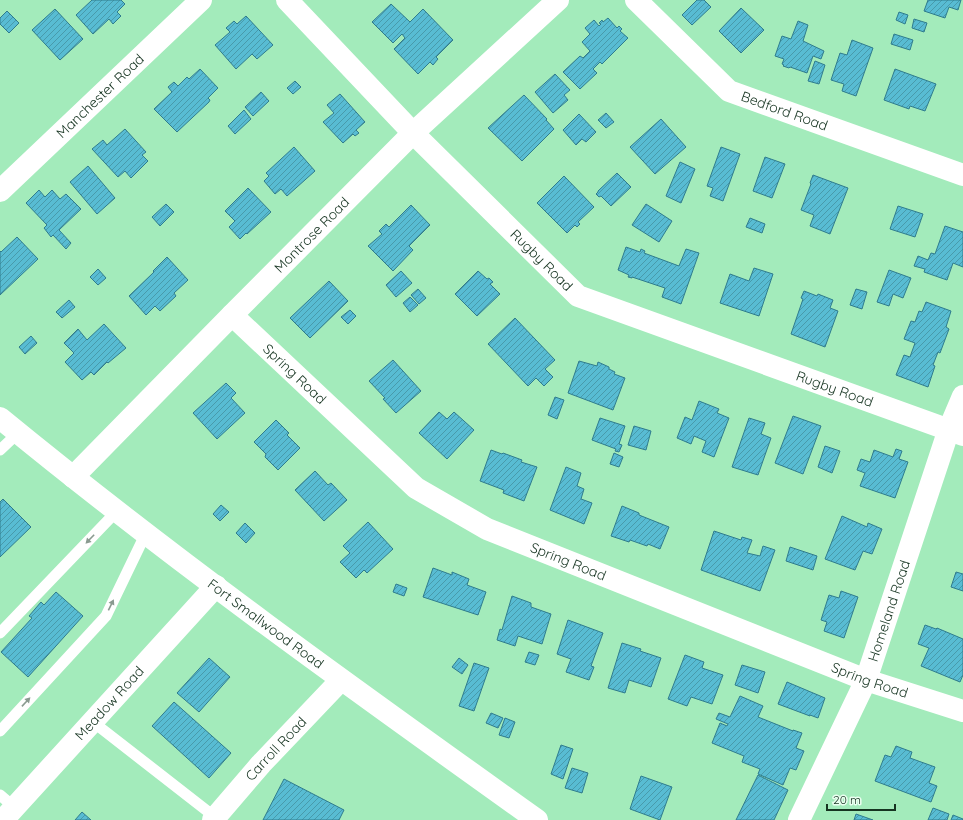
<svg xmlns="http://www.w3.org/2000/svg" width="963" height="820" viewBox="0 0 963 820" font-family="Quicksand,sans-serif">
	<defs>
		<pattern id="building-hatch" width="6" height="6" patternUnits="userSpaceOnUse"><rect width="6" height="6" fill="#58bcd3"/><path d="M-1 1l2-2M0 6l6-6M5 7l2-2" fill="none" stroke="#489aab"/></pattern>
	</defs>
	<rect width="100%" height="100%" fill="#a3ebbb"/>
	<path fill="url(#building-hatch)" stroke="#2f7c8d" d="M 92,0 L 121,0 L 125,4 L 117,12 L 121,16 L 113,24 L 109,19 L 93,34 L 76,15 Z
		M 697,0 L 704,0 L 711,7 L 692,25 L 682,15 Z
		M 928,0 L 961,0 L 958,10 L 949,7 L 945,18 L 924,11 Z
		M 391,4 L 410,22 L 423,9 L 453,40 L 436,57 L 438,59 L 433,65 L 430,62 L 418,74 L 394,49 L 405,38 L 402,34 L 393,43 L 372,22 Z
		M 741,8 L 764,30 L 741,53 L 719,31 Z
		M 55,9 L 83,39 L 60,60 L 32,30 Z
		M 7,11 L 19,23 L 9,33 L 0,24 L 0,18 Z
		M 899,12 L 908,15 L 905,24 L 896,20 Z
		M 246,16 L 273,45 L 257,59 L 252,54 L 236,69 L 215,45 L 230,32 L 226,28 L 234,21 L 237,24 Z
		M 608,18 L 617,28 L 619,26 L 622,29 L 620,31 L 628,38 L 602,64 L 600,62 L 593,69 L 597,73 L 580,89 L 563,72 L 580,56 L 583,58 L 590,51 L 582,42 L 590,34 L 585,28 L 594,20 L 599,26 L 601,24 L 599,23 L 602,20 L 603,22 Z
		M 914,19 L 927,23 L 924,32 L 912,28 Z
		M 798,21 L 808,25 L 803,41 L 824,51 L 821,59 L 813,56 L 807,73 L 790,67 L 789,68 L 783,66 L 784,65 L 782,64 L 784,59 L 775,56 L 782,36 L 791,39 Z
		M 894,34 L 913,40 L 910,50 L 891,44 Z
		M 852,40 L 873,48 L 856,96 L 842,91 L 844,84 L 831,80 L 840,53 L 847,55 Z
		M 815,61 L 825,65 L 819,84 L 808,81 Z
		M 200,69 L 218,88 L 208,98 L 210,100 L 209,102 L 177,132 L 154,109 L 172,92 L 168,87 L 174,82 L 178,86 L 187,77 L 189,79 Z
		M 895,69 L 936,84 L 925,111 L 910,106 L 909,109 L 884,100 Z
		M 555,74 L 570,90 L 564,95 L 568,100 L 553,113 L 535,92 Z
		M 295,81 L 301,87 L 293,94 L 287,88 Z
		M 261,92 L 269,101 L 253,116 L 245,107 Z
		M 340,94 L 365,122 L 356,130 L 359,133 L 355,136 L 353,134 L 343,143 L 323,122 L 334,113 L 327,105 Z
		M 524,95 L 547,119 L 546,120 L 554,129 L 522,161 L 488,128 Z
		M 244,110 L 251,119 L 235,134 L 228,126 Z
		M 606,113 L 614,122 L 606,128 L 598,120 Z
		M 579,114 L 596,132 L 586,142 L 582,139 L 576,145 L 563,130 Z
		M 661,119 L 686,147 L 655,174 L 630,147 Z
		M 125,129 L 146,152 L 142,155 L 148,161 L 131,178 L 125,171 L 118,177 L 92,149 L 103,140 L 107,145 Z
		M 294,147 L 315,171 L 287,196 L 281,189 L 275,194 L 264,181 L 269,176 L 266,173 Z
		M 721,147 L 740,154 L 723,201 L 710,196 L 713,188 L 707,186 Z
		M 765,157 L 785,164 L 772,198 L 753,191 Z
		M 680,162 L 695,169 L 681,203 L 666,196 Z
		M 88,166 L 115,198 L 97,214 L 70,182 Z
		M 617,173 L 631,187 L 611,206 L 601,196 L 599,197 L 596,194 L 598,192 L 598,191 Z
		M 813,175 L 848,188 L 830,234 L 810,226 L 814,215 L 801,210 L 811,184 L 810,183 Z
		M 564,176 L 594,207 L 578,222 L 580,224 L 577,227 L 575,225 L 567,233 L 537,203 Z
		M 248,188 L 271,212 L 247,234 L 246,233 L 240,239 L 229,227 L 235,221 L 225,211 Z
		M 39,190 L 45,197 L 52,190 L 60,199 L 66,194 L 81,209 L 59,230 L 71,243 L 66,249 L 53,235 L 51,237 L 44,228 L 47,225 L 26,203 Z
		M 166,204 L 174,212 L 160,226 L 152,217 Z
		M 646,204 L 672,221 L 659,242 L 632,225 Z
		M 411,205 L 430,225 L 409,246 L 413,250 L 393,271 L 368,246 L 382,234 L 379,231 L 386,224 L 389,227 Z
		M 898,206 L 923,214 L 915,237 L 890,229 Z
		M 750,218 L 765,224 L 762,233 L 746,227 Z
		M 945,226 L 963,232 L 963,267 L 953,263 L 947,280 L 924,272 L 925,269 L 914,266 L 918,256 L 928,260 L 931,253 L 935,254 Z
		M 17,237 L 38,259 L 0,295 L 0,251 L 1,252 Z
		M 626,247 L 640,252 L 641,249 L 645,251 L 644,253 L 679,266 L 686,249 L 699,253 L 681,304 L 662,297 L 665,288 L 632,277 L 632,278 L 628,277 L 629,275 L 618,270 Z
		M 167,257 L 188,280 L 174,293 L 176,296 L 160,311 L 155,306 L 146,315 L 129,296 L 154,272 L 153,271 Z
		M 754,268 L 773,274 L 759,316 L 720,303 L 730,274 L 749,281 Z
		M 98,269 L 106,278 L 98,285 L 90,277 Z
		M 889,270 L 911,278 L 903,298 L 893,294 L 889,306 L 877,302 Z
		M 401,271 L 412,283 L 396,297 L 386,285 Z
		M 478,271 L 487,279 L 489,278 L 493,282 L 490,284 L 500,294 L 477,316 L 455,294 Z
		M 329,281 L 348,301 L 310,338 L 290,318 Z
		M 418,289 L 426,298 L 419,304 L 411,295 Z
		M 856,289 L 867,292 L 862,309 L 850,305 Z
		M 804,291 L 817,296 L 818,294 L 833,300 L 830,308 L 838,311 L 825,347 L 791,334 L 803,299 L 801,298 Z
		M 410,297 L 418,305 L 410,312 L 403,303 Z
		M 69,300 L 75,307 L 62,318 L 56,312 Z
		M 926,302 L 951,311 L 946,327 L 949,329 L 940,353 L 938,352 L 933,365 L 935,366 L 928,387 L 896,375 L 904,355 L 910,357 L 915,343 L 904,339 L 911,321 L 915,322 L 919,311 L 922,312 Z
		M 350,310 L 356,316 L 348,324 L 341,317 Z
		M 515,318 L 555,360 L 545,369 L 553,377 L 544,386 L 536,378 L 528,386 L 488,344 Z
		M 104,324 L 126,348 L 108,363 L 107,362 L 94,375 L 91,372 L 82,380 L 65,362 L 74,353 L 64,343 L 78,329 L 87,340 Z
		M 31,336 L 37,343 L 25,354 L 19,347 Z
		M 393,360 L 421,391 L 396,413 L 383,399 L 385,398 L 369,381 Z
		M 579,361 L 597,366 L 598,362 L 609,367 L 609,369 L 615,372 L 614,374 L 625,378 L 613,410 L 568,393 Z
		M 226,383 L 236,393 L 231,398 L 245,413 L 217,439 L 193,413 Z
		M 555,397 L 564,400 L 557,419 L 548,415 Z
		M 699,401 L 719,409 L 717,413 L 729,418 L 714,457 L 702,452 L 706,441 L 694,436 L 691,444 L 677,438 L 685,417 L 692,420 Z
		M 439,412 L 447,419 L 454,412 L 474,430 L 447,459 L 419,433 Z
		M 793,416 L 821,426 L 803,474 L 775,463 Z
		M 600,418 L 625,426 L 619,444 L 622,445 L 619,452 L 615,451 L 616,449 L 592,440 Z
		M 749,418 L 765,423 L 761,434 L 771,438 L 758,475 L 732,467 Z
		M 276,420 L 289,433 L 287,435 L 300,448 L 278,470 L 265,457 L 266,454 L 254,442 Z
		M 634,426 L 651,431 L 646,450 L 628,445 Z
		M 825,446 L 840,451 L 832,473 L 818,467 Z
		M 896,449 L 902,451 L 899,459 L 908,462 L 895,498 L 860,486 L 865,473 L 857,470 L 861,459 L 870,462 L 874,450 L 893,457 Z
		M 491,450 L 502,454 L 503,453 L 522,460 L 521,462 L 537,467 L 524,501 L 503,493 L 504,490 L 480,481 Z
		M 614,453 L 623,457 L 619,467 L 610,464 Z
		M 566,467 L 581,473 L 577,486 L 584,489 L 581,499 L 592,503 L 584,524 L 550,510 Z
		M 315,471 L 328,485 L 331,483 L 347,500 L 324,521 L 295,490 Z
		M 3,499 L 31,527 L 0,557 L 0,502 Z
		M 221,505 L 229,512 L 220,521 L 213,514 Z
		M 622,506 L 639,513 L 639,515 L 669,527 L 660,549 L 648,544 L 647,546 L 630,540 L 629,542 L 611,536 Z
		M 842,516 L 867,527 L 868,523 L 882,529 L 872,554 L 863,551 L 855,570 L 825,559 Z
		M 368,522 L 393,549 L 367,573 L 364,570 L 356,578 L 340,562 L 350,553 L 343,546 Z
		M 245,523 L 255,533 L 246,543 L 236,533 Z
		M 714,531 L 741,540 L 742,537 L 752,540 L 747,553 L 760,556 L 763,546 L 775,550 L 760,591 L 701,570 Z
		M 790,547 L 817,556 L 813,570 L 786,561 Z
		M 433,568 L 452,575 L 452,572 L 469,579 L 467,585 L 486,592 L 478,615 L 423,597 Z
		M 956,572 L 963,574 L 963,591 L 951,587 Z
		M 396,584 L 407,588 L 404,596 L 393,592 Z
		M 841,591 L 858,597 L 844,638 L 824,631 L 827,622 L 821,620 L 829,595 L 839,598 Z
		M 56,592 L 83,616 L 28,677 L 1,652 L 32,618 L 29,616 L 41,602 L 44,605 Z
		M 512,596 L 531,603 L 531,607 L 551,614 L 542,644 L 518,636 L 515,646 L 497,640 L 500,629 L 502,630 Z
		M 568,620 L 603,633 L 591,666 L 594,667 L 589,680 L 566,672 L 571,659 L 557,654 Z
		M 925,625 L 936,629 L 937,628 L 963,639 L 963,675 L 960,682 L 921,666 L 929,648 L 918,644 Z
		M 622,643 L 641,649 L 640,651 L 661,658 L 651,687 L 629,680 L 625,693 L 608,688 Z
		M 529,652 L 539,655 L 535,665 L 525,662 Z
		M 685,655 L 704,662 L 702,668 L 723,675 L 712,704 L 691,697 L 687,706 L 668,699 Z
		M 209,658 L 230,677 L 199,712 L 177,693 Z
		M 459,658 L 468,665 L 462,674 L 452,667 Z
		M 474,663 L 489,668 L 474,711 L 459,706 Z
		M 742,665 L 765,672 L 758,693 L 735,685 Z
		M 787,682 L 825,698 L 818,718 L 810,715 L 810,716 L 778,704 Z
		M 740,696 L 763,706 L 758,717 L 793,731 L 793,730 L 802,733 L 796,748 L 804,751 L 796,770 L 790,768 L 783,785 L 758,774 L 760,769 L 742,762 L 744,756 L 712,743 L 720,723 L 727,726 L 728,724 L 716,719 L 719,713 L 730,717 Z
		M 174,702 L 231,753 L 209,778 L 152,726 Z
		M 491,713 L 503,718 L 498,728 L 486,723 Z
		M 505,718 L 515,722 L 509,738 L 499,735 Z
		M 561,745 L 573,749 L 563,779 L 551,774 Z
		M 896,746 L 912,752 L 910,758 L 935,767 L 929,783 L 937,786 L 931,802 L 875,781 L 885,755 L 891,757 Z
		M 572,768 L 588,773 L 582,793 L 565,788 Z
		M 758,775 L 788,790 L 774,820 L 736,820 Z
		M 641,776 L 672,787 L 660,820 L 630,809 Z
		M 284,779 L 344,810 L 339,820 L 263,820 Z
		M 933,808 L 949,814 L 947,820 L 928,820 Z
		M 82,812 L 91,820 L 75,820 Z
		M 856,814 L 873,820 L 854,820 Z
		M 953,815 L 963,819 L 963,820 L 951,820 Z"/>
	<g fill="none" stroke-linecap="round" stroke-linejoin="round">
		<path stroke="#fff" stroke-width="11" d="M 0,450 L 18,433
			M 0,633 L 117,511
			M 93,722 L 215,817
			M 0,731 L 106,616 L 146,533
			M 0,795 L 14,807"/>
		<g stroke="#fff" stroke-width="22">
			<path id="s1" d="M 287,0 L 413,133 L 578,296 L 963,435"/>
			<path id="s2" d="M 636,0 L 729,91 L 963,175"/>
			<path id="s3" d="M 0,191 L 201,0"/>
			<path id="s4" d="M 232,315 L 416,488 L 487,529 L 866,680 L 963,711"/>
			<path id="s5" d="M 73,477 L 232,315 L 413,133 L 558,0"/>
			<path id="s6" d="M 3,820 L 216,586"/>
			<path id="s7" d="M 213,820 L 261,764 L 341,680"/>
			<path id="s8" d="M 799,820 L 866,680 L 949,429 L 963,396"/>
		</g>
		<path stroke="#fff" stroke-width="22" id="s9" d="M 0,418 C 173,560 355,690 537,820"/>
	</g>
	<defs><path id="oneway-solid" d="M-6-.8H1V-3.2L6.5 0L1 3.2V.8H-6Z"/></defs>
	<g fill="#8a9a90">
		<use href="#oneway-solid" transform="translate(90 539) rotate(134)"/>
		<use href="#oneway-solid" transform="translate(111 605) rotate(-64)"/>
		<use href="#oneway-solid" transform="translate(26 702) rotate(-47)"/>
	</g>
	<g text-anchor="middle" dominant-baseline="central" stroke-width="3" stroke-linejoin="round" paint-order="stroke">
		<g font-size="14" fill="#163421" stroke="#eafff0">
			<text stroke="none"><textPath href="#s3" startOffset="138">Manchester Road</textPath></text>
			<text stroke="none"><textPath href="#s2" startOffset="189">Bedford Road</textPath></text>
			<text stroke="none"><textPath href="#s5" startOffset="340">Montrose Road</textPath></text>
			<text stroke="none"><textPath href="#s1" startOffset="364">Rugby Road</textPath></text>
			<text stroke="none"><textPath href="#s4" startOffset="86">Spring Road</textPath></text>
			<text stroke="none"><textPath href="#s1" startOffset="688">Rugby Road</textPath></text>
			<text stroke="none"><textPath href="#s4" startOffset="422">Spring Road</textPath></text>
			<text stroke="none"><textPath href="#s8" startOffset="228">Homeland Road</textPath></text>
			<text stroke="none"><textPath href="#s9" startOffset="336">Fort Smallwood Road</textPath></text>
			<text stroke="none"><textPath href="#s4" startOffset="746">Spring Road</textPath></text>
			<text stroke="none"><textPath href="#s6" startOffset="158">Meadow Road</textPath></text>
			<text stroke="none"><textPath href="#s7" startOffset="95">Carroll Road</textPath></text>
		</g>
	</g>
	<path d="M827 804v6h68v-6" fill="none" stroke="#163421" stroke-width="2"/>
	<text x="833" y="804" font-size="12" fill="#163421" stroke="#eafff0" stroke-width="3" paint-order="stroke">20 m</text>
</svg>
